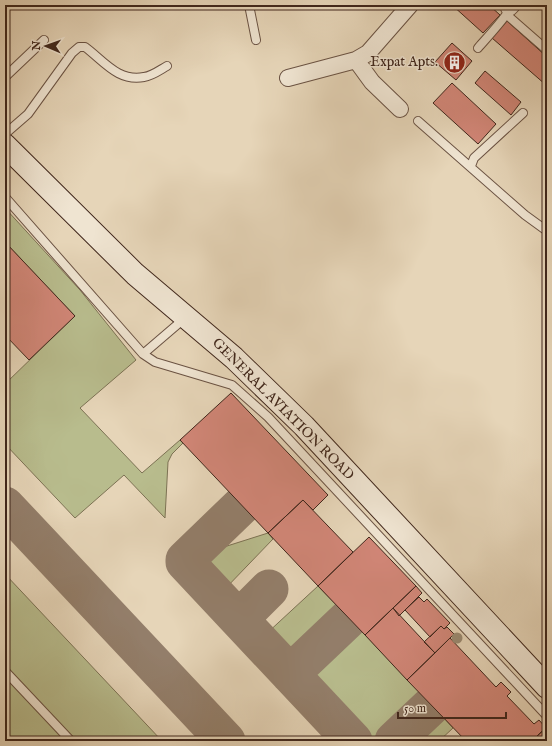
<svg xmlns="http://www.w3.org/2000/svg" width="552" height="746" viewBox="0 0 552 746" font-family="'IM FELL English',serif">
	<rect width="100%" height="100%" fill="#e6d5b8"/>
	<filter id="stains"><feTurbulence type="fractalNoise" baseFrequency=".005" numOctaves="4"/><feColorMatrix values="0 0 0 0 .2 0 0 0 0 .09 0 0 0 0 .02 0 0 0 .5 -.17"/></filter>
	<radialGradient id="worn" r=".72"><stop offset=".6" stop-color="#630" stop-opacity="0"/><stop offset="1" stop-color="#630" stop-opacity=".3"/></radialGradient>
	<path fill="#b8bc8d" stroke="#7c7254" d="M 5,208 L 80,290 L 136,360 L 80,408 L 142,473 L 180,440 L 183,443 L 172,454 L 168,462 L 165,518 L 124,475 L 75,518 L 5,444 L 5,384 L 75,316 L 5,242 Z
		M 268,533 L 273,539 L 223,591 L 196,562 L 205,553 Z
		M 5,574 L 162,741 L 5,741 Z
		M 318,586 L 344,613 L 301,655 L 296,657 L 286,658 L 265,635 Z
		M 353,622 L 426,699 L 382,741 L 364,741 L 309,682 C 306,674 306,670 310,663 Z
		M 438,711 L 453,728 L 439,741 L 406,741 Z"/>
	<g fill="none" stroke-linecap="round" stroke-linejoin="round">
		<path stroke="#937e6a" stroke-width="39" d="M 242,505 L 185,560 L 185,562 L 353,741
			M 5,506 L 226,741
			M 239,619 L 269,589
			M 290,674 L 349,618
			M 394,741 L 431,706"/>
	</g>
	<path fill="#d18677" stroke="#40271c" d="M 452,5 L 489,5 L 500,15 L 483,33 Z
		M 507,21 L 547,57 L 546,85 L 492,38 Z
		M 452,43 L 472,61 L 456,80 L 435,62 Z
		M 485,71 L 521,102 L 511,115 L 475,83 Z
		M 452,83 L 496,124 L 478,144 L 433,103 Z
		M 5,242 L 75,316 L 29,360 L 5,335 Z
		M 231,393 L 328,495 L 313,510 L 303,500 L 268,533 L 180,440 Z
		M 303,500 L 353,552 L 318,586 L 268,533 Z
		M 369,537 L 416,586 L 365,635 L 318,586 Z
		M 416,586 L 422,593 L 399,616 L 393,608 Z
		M 419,597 L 424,602 L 427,599 L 450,623 L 444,629 L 441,626 L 430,637 L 405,610 Z
		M 393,608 L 435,653 L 407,680 L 365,635 Z
		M 441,626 L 444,629 L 447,627 L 454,634 L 435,653 L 424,642 Z
		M 450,638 L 496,687 L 501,682 L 511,692 L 507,696 L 534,724 L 539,720 L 546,728 L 532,741 L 466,741 L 407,680 Z
		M 544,729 L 547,732 L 547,741 L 532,741 Z"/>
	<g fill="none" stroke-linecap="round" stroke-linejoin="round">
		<defs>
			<path id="service" d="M 249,5 L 256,40
				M 507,15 L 547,50
				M 478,48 C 484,41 507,16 509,10
				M 5,77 L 44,40
				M 418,121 L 525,215 L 547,231
				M 5,134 L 28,114 L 72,53 L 79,47 L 85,47 C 104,61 118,82 144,77 C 152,76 160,70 167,66
				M 471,166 L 474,158 L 523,113
				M 5,197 L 143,354 L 155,362 L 232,385 L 268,417 L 547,716
				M 143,354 L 185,318
				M 5,671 L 71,741"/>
			<path id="minor" d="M 509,8 L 512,5
				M 356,60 L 372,82 L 400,109
				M 288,78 L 356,60 L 368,53 L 410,5"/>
			<path id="secondary" d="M 5,145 L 135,274 L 234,358 L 304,426 L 547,687"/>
		</defs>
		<use href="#service" stroke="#6a5243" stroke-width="10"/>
		<use href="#minor" stroke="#6a5243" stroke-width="18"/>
		<use href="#secondary" stroke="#40271c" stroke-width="24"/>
		<use href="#service" stroke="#efe4d1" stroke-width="8"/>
		<use href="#minor" stroke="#efe4d1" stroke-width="16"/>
		<use href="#secondary" stroke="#efe4d1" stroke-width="22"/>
	</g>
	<circle fill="#9b8a72" cx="457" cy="638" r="5.5"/>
	<defs>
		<symbol id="building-disc" viewBox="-11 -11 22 22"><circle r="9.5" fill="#8f2418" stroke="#efe4d1"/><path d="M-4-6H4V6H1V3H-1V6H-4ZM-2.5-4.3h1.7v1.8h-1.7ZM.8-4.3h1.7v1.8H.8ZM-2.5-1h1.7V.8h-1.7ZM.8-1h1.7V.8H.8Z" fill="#fff"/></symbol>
	</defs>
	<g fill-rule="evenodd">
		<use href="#building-disc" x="442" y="50" width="25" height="25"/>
	</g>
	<g text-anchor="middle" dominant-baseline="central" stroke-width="3" stroke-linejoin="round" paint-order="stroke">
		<g font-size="14" fill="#40271c" stroke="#efe4d1" text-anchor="end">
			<text x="438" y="62">Expat Apts.</text>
		</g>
		<g font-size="14" fill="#40271c" stroke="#efe4d1">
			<text transform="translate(283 409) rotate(45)">GENERAL AVIATION ROAD</text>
		</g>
	</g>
	<rect width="552" height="746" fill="none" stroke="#e6d5b8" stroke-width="20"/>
	<rect x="6" y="6" width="540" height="734" fill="none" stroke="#40271c" stroke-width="2"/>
	<rect x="10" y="10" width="532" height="726" fill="none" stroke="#40271c"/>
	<g transform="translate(46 46) rotate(272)" stroke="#efe4d1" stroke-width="3" paint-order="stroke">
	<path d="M0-3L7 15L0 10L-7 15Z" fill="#40271c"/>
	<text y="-6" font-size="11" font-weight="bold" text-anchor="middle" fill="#40271c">N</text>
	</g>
	<path d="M398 712v6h108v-6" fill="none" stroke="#40271c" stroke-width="2"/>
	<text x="404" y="712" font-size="12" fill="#40271c" stroke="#efe4d1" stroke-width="3" paint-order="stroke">50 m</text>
	<rect width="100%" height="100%" filter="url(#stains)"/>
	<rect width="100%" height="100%" fill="url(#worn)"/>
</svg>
